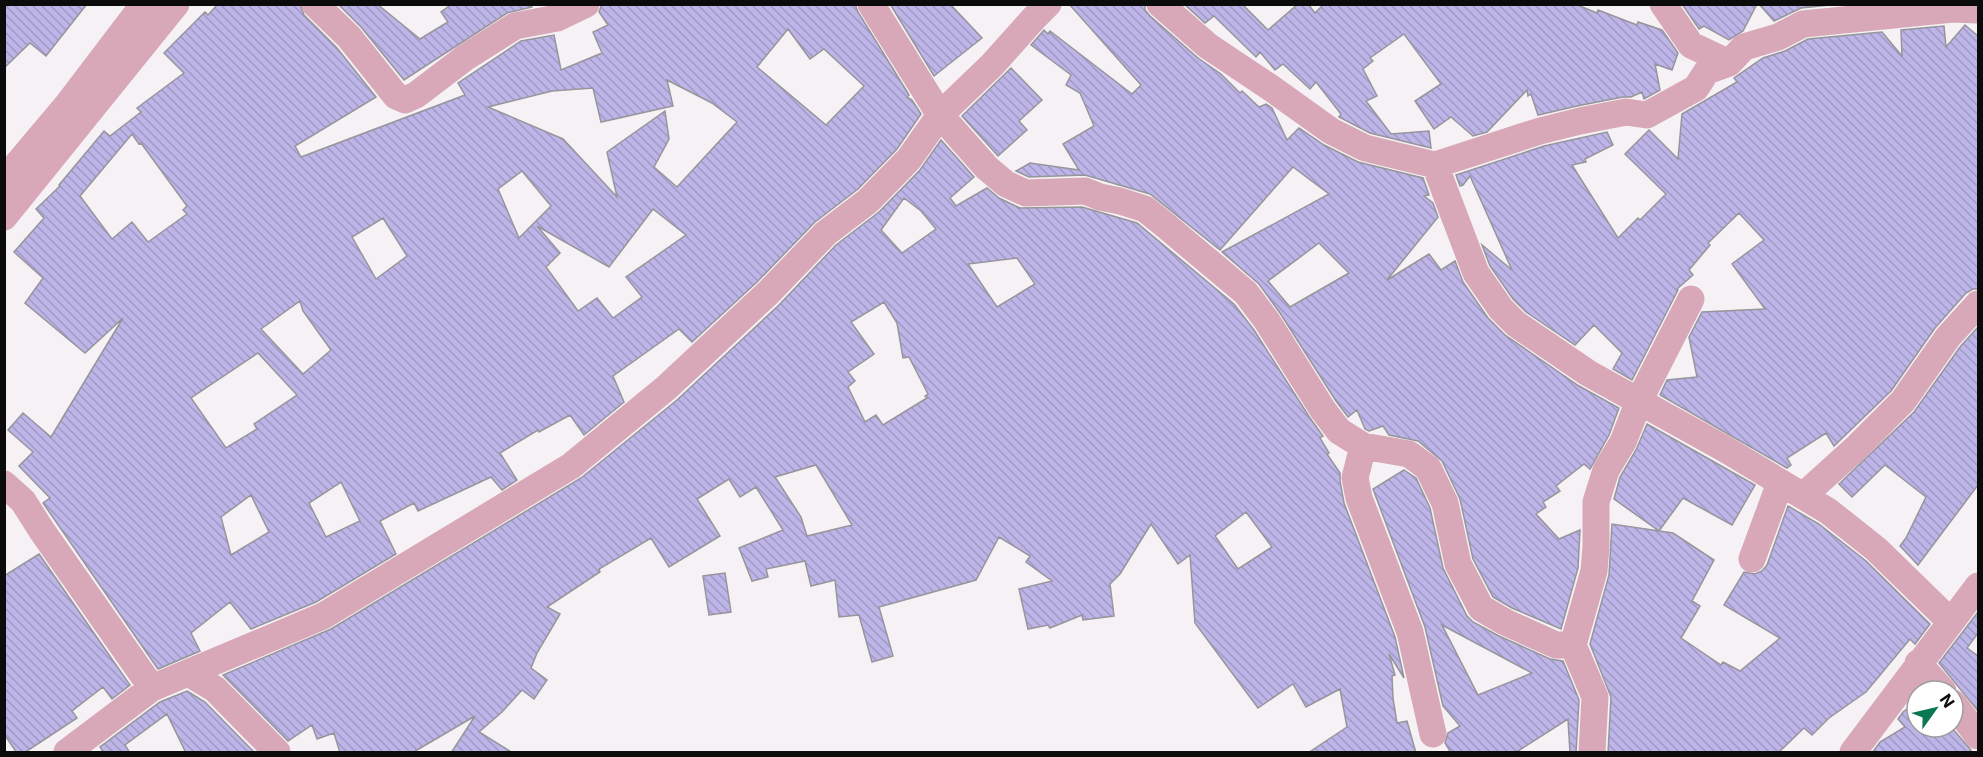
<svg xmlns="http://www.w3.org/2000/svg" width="1983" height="757" viewBox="0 0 1983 757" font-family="Inter,sans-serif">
	<defs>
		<pattern id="building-back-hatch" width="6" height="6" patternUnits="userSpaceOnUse" patternTransform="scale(1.5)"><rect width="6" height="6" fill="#bdb4e7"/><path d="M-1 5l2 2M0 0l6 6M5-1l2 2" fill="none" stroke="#a199c5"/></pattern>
	</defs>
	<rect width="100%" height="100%" fill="#f5f1f5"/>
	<path fill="url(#building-back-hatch)" stroke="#96959a" stroke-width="1.5" fill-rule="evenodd" d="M 4,4 L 87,4 L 46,56 L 30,43 L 4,68 Z
		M 218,4 L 300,4 L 304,15 L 337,48 L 376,97 L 295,146 L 301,157 L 465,95 L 458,83 L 521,41 L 554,35 L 561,70 L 602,53 L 593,32 L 608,25 L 599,12 L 602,4 L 855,4 L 858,12 L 909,95 L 907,97 L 912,100 L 921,114 L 897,149 L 858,189 L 815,222 L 757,282 L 692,342 L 679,329 L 613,376 L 624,402 L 584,435 L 570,415 L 539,432 L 538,430 L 500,453 L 517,480 L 502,490 L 491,477 L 418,511 L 414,503 L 380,521 L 396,554 L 316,602 L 251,629 L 230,602 L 191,633 L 200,651 L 158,669 L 43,503 L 50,498 L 19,466 L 33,452 L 8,430 L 23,413 L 51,437 L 123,318 L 85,353 L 25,303 L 43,278 L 14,252 L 44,218 L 36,209 L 60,186 L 59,185 L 104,131 L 110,136 L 141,112 L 137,108 L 184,73 L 164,53 L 205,12 L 208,15 ZM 788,29 L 810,59 L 824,49 L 864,86 L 826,125 L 757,67 ZM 667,80 L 712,103 L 737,122 L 677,187 L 654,167 L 669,139 L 665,111 L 607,152 L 617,197 L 563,139 L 488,107 L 552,91 L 593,88 L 601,122 L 673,106 ZM 132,134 L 139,144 L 141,143 L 187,206 L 183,210 L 187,214 L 148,242 L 132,222 L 112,239 L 80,196 ZM 522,171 L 551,206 L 519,238 L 498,189 ZM 653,209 L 686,235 L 626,277 L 642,297 L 613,318 L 597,298 L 578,311 L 546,267 L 560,253 L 537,226 L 609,267 ZM 383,218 L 407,256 L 376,279 L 352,237 ZM 300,301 L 303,311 L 331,350 L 303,374 L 261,329 ZM 258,353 L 297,395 L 254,424 L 257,429 L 226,448 L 191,398 ZM 341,482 L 360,521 L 326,537 L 309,503 ZM 251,495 L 269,532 L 231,555 L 221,517 Z
		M 338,4 L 377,4 L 420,39 L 448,22 L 441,12 L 452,4 L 531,4 L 532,7 L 507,13 L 404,80 L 361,27 Z
		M 890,4 L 950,4 L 982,38 L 934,76 Z
		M 1069,4 L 1145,4 L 1145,10 L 1150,16 L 1198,58 L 1221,74 L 1240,93 L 1242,91 L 1259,107 L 1266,104 L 1272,108 L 1287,140 L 1299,128 L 1324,145 L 1358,162 L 1423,178 L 1429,195 L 1424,196 L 1433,203 L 1438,217 L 1387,280 L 1429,254 L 1441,270 L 1455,261 L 1463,282 L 1488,318 L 1505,335 L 1579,386 L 1619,408 L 1609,435 L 1590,469 L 1584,464 L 1556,486 L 1560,491 L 1543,502 L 1546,507 L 1536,514 L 1559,539 L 1580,530 L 1578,568 L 1561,629 L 1512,608 L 1493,597 L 1473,559 L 1460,499 L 1442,461 L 1418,441 L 1389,435 L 1383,426 L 1369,431 L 1365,429 L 1357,410 L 1348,417 L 1336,401 L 1280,313 L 1259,284 L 1222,252 L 1329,194 L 1293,167 L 1220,250 L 1150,194 L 1085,175 L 1029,177 L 1016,171 L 1030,163 L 1079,170 L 1063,144 L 1094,126 L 1080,93 L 1066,85 L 1071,75 L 1031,45 L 1044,30 L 1048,34 L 1050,31 L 1132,94 L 1141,85 ZM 1319,243 L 1349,273 L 1290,307 L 1268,281 Z
		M 1184,4 L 1242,4 L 1268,30 L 1298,4 L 1308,4 L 1315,13 L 1324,4 L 1575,4 L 1597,13 L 1598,10 L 1637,25 L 1638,22 L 1662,30 L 1678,53 L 1672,70 L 1655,64 L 1660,90 L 1644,99 L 1642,92 L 1631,97 L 1623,97 L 1577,106 L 1538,115 L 1531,94 L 1528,96 L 1527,90 L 1487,132 L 1473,136 L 1451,117 L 1434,129 L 1415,101 L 1441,84 L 1404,34 L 1370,58 L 1373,61 L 1363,69 L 1377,96 L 1366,101 L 1391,134 L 1429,131 L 1431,148 L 1370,133 L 1339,117 L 1341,114 L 1316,82 L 1310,89 L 1283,64 L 1275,70 L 1260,52 L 1256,57 L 1214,16 L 1205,23 Z
		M 1682,4 L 1757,4 L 1743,31 L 1729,40 L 1704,26 L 1699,29 Z
		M 1759,4 L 1840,4 L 1801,8 L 1774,21 Z
		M 1965,25 L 1978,36 L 1978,289 L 1973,289 L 1966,293 L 1935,328 L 1891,391 L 1834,446 L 1826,433 L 1787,458 L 1791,465 L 1787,468 L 1660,395 L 1667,380 L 1697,377 L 1689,337 L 1702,312 L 1765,309 L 1732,264 L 1764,240 L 1739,213 L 1708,243 L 1710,245 L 1689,270 L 1693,275 L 1677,289 L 1678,290 L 1632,380 L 1613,369 L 1622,353 L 1594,325 L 1575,345 L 1526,312 L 1513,299 L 1490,266 L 1482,245 L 1512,270 L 1470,176 L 1463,185 L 1460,186 L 1456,175 L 1544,146 L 1607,132 L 1613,145 L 1585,159 L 1586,162 L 1572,165 L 1618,238 L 1638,218 L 1640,220 L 1666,194 L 1625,154 L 1649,130 L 1678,159 L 1682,114 L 1737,82 L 1734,78 L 1763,58 L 1785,51 L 1808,39 L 1882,32 L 1902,56 L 1901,30 L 1944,26 L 1946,47 Z
		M 1011,68 L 1042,100 L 1019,121 L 1027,130 L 998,156 L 962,116 Z
		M 941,140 L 974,177 L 950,198 L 956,206 L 987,188 L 999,198 L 1020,208 L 1082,207 L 1137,223 L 1234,304 L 1254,330 L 1310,418 L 1323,436 L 1320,438 L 1329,453 L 1327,454 L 1340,473 L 1340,481 L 1344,503 L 1395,637 L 1404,678 L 1389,654 L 1395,675 L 1392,676 L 1393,698 L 1397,723 L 1407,721 L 1416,753 L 1308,753 L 1347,727 L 1340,689 L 1306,707 L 1293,684 L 1258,708 L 1195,623 L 1190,555 L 1178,564 L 1151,524 L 1120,574 L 1110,584 L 1114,616 L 1083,620 L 1082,615 L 1050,628 L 1048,625 L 1028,629 L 1019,589 L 1052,581 L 1026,562 L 1030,556 L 999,537 L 976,580 L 879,607 L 893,656 L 872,662 L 859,615 L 839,617 L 835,580 L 811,586 L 805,561 L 766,569 L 768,577 L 752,581 L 739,548 L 783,530 L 756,487 L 740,497 L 729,479 L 697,499 L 720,536 L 669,567 L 651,538 L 599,569 L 600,572 L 547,607 L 560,614 L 537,653 L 531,668 L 547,680 L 534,699 L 522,690 L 502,712 L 479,732 L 513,753 L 451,753 L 475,716 L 412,753 L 340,753 L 334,733 L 317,739 L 312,725 L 288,741 L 223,675 L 331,629 L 581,478 L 677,400 L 779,305 L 836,245 L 879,212 L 920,170 ZM 904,198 L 921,211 L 936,229 L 902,253 L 881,230 ZM 1017,258 L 1035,284 L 997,307 L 968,264 ZM 884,302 L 897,323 L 903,358 L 909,357 L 928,394 L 925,396 L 927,398 L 883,425 L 876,415 L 865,422 L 848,387 L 855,381 L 848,372 L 874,354 L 851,322 ZM 816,465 L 852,525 L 807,536 L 801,517 L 775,477 ZM 1246,512 L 1272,547 L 1238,569 L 1215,536 Z
		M 1978,327 L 1978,485 L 1918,565 L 1900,546 L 1906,538 L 1926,497 L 1885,465 L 1852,497 L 1839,484 L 1914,412 L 1960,347 Z
		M 1647,424 L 1755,485 L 1732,525 L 1683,498 L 1659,531 L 1614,499 L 1620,477 L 1636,450 Z
		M 1404,470 L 1416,478 L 1430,508 L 1443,568 L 1467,616 L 1473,622 L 1499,636 L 1550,659 L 1563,661 L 1579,700 L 1576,753 L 1570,753 L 1568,719 L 1515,753 L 1451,753 L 1445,743 L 1448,733 L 1460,726 L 1443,706 L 1425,627 L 1373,489 ZM 1442,625 L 1532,673 L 1478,695 Z
		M 1788,506 L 1819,524 L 1866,561 L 1930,624 L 1915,644 L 1910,639 L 1866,692 L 1829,718 L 1812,735 L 1804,728 L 1778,753 L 1608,753 L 1611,697 L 1590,644 L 1609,575 L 1612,524 L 1673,533 L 1714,560 L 1692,601 L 1700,606 L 1681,638 L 1721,665 L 1723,662 L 1740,671 L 1780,638 L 1724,605 L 1744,572 L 1755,574 L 1762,571 L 1767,565 Z
		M 39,554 L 130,685 L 112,699 L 103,687 L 72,711 L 77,718 L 24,753 L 17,753 L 4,734 L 4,576 Z
		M 725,573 L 731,612 L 709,615 L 703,576 Z
		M 1978,612 L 1978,633 L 1967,648 L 1978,656 L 1978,711 L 1939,663 Z
		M 187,691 L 205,702 L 255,753 L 186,753 L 167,714 L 125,745 L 130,753 L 104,753 L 100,747 L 160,702 Z
		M 1917,701 L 1917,727 L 1951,727 L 1971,750 L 1967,753 L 1872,753 L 1880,742 L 1905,727 L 1898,719 L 1903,712 Z"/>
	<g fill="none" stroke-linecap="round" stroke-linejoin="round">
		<path stroke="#d8a8b8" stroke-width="27" d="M 315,4 L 349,37 L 396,96 L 405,100 L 416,95 L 466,57 L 515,26 L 557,18 L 586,4
			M 871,4 L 940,115 L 987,168 L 1006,184 L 1026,193 L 1085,191 L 1100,197 L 1120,201 L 1145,209 L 1165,225 L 1246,293 L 1267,321 L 1323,410 L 1339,431 L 1363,446 L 1409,454 L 1428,468 L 1445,503 L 1458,564 L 1481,608 L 1505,622 L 1556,645 L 1573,645
			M 1160,4 L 1208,46 L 1271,88 L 1331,131 L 1365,148 L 1435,165 L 1476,273 L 1501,309 L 1516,324 L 1588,373 L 1725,449 L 1828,511 L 1876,549 L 1951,622
			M 1663,4 L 1691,45 L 1729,63
			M 1435,165 L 1540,131 L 1580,121 L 1626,112 L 1647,115 L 1696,88 L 1707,71 L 1729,63 L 1744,47 L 1778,37 L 1803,24 L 1953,9 L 1978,10
			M 4,180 L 68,104 L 144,4
			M 4,217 L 176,4
			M 1363,446 L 1355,478 L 1359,498 L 1410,632 L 1433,734
			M 4,484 L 23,501 L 42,531 L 152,688
			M 1804,495 L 1856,448 L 1903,401 L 1948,337 L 1978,304
			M 1752,559 L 1780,483
			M 1918,663 L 1943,691
			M 188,673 L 215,689 L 277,752
			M 1953,703 L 1978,736
			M 67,752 L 152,688 L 323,616 L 571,466 L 666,388 L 768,293 L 826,233 L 868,201 L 909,159 L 940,115 L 992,65 L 1034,18 L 1048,4
			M 1592,752 L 1595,697 L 1573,645 L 1594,571 L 1596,546 L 1596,502 L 1606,470 L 1623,442 L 1639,401 L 1691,299
			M 1853,752 L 1978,586"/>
	</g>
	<rect width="1983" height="757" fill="none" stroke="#0c0b0c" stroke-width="12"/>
	<g transform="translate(1935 709) rotate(56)"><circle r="28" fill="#ffffff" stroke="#9e9d9e" stroke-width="1.5"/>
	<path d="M0-4.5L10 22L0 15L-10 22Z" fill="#097752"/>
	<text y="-9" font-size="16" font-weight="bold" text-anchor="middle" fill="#0c0b0c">N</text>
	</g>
</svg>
